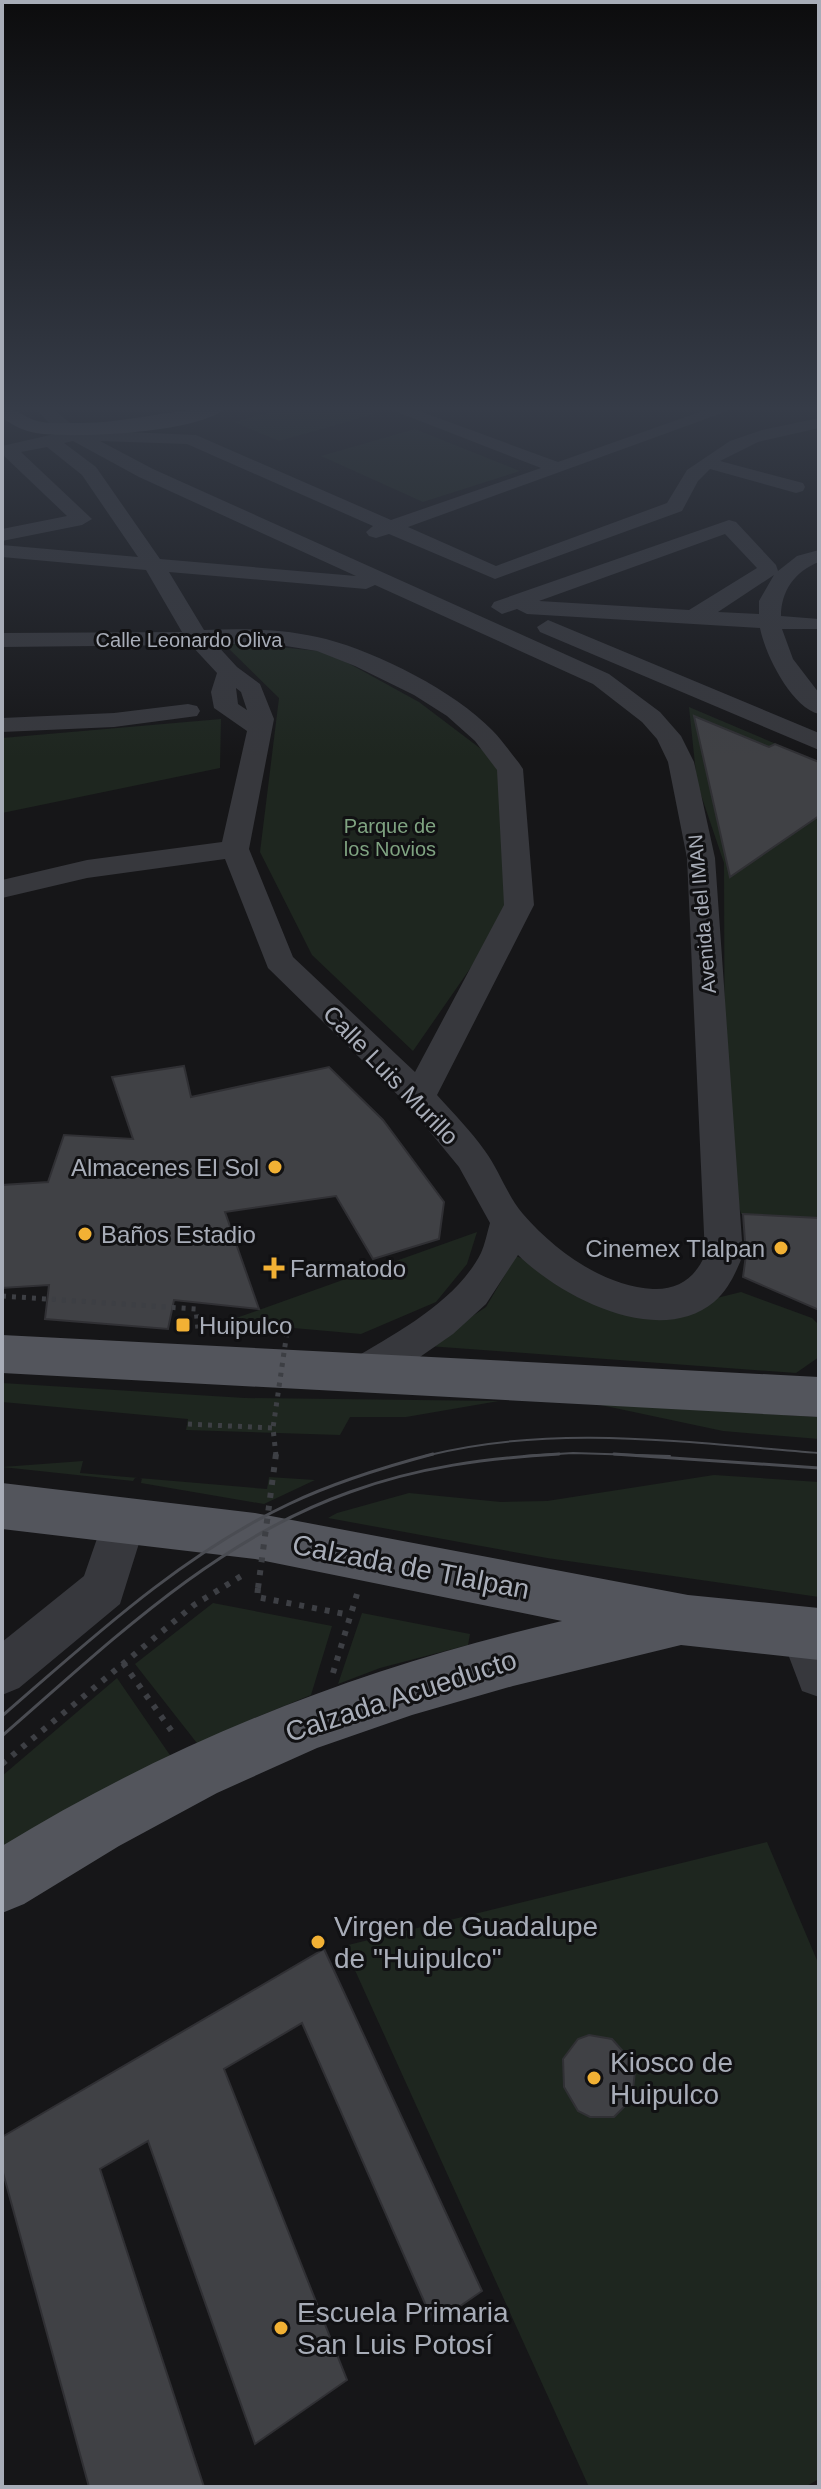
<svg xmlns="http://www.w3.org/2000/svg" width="821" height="2489" viewBox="0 0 821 2489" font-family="Arial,sans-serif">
	<rect width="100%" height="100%" fill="#161618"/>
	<path fill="#1e261f" d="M 285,408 L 360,408 L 375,414 L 279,441 L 234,422 Z
		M 415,429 L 520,471 L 423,502 L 321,456 Z
		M 221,641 L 328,652 L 419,702 L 493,758 L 518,831 L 503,921 L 413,1051 L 312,955 L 260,852 L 279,698 Z
		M 689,707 L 819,762 L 819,1218 L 741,1214 L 725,1150 L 724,863 L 697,783 Z
		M 221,719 L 220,768 L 2,813 L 2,738 Z
		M 477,1232 L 467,1264 L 436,1302 L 361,1334 L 225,1322 Z
		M 516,1256 L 656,1313 L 741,1292 L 812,1318 L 819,1325 L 819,1357 L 796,1373 L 428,1346 L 486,1307 Z
		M 2,1383 L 245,1398 L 499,1401 L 406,1417 L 350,1417 L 340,1435 L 186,1430 L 188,1419 L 2,1402 Z
		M 596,1404 L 819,1417 L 819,1439 L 723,1431 Z
		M 83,1461 L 80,1473 L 267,1489 L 269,1477 L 315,1480 L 264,1504 L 141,1483 L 142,1478 L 135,1478 L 133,1481 L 2,1467 Z
		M 714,1475 L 819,1482 L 819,1597 L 547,1558 L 328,1518 L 337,1513 L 409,1493 L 501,1502 L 547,1501 Z
		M 213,1603 L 332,1626 L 311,1695 L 252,1719 L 200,1747 L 135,1664 Z
		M 362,1613 L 470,1634 L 468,1645 L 380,1668 L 338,1684 Z
		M 117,1678 L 174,1761 L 2,1864 L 2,1776 Z
		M 767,1842 L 819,1965 L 819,2479 L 805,2487 L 589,2487 L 344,1946 Z"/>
	<path fill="#404145" stroke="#303034" stroke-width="2" d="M 694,716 L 769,747 L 775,744 L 819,762 L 819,816 L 730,877 Z
		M 184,1066 L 191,1097 L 329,1067 L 383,1120 L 444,1202 L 439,1239 L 373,1259 L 336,1196 L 225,1212 L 259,1309 L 174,1300 L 168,1329 L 45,1319 L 49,1285 L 2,1288 L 2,1185 L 48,1182 L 64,1135 L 133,1139 L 112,1077 Z
		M 743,1214 L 819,1218 L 819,1310 L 743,1277 L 746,1255 Z
		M 324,1949 L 482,2291 L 434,2324 L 302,2023 L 224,2069 L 347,2380 L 255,2444 L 148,2141 L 100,2169 L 204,2487 L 89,2487 L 2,2169 L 2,2137 Z
		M 589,2035 L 612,2039 L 630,2059 L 635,2071 L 632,2099 L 614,2117 L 590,2117 L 578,2111 L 564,2087 L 563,2059 L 578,2039 Z"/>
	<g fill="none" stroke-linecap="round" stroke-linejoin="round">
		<path stroke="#3d3f44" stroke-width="5" stroke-dasharray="4 6" stroke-linecap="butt" d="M 2,1296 L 196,1309 L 198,1330
			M 188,1424 L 273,1428"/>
		<path stroke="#3d3f44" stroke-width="6" stroke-dasharray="5 8" stroke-linecap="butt" d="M 258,1588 L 257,1597 L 350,1615
			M 123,1663 L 176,1737
			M 333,1673 L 357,1594
			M 2,1764 L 194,1605 L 243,1575"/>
		<path fill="#37383d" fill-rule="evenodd" d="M 34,408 L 52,408 L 79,430 L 196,435 L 391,520 L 541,468 L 387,408 L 411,408 L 558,462 L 711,408 L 736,408 L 408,527 L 496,566 L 667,503 L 687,470 L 730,441 L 762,430 L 819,418 L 819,428 L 758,442 L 720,461 L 803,483 L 805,487 L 803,491 L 796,493 L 710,469 L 698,481 L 682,511 L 495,579 L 389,534 L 376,538 L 369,536 L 366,532 L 373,526 L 187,444 L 100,441 L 153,469 L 609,674 L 660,712 L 681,736 L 694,762 L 715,858 L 743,1255 C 736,1272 729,1289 714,1302 C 658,1348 561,1297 518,1255 L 486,1304 L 453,1334 L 381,1384 L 366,1389 L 351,1384 L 345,1372 L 351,1360 C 396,1333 456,1302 481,1253 C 485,1244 487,1233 490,1223 L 459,1167 L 407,1104 L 268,968 L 225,859 L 87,878 L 2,898 L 2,880 L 87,860 L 222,842 L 247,731 L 214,708 L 211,692 L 217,673 L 191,645 L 2,647 L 2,633 L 182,632 L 146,570 L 2,557 L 2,545 L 138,557 L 82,475 L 47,447 L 21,452 L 92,519 L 82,525 L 2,541 L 2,529 L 67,516 L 2,454 L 2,446 L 59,433 ZM 73,441 L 139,477 L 356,576 L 160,559 L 96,467 L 64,443 ZM 169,572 L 366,589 L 375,585 L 593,684 L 642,722 L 657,739 L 668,762 L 687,858 L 705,1255 C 695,1278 678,1290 653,1289 C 603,1286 555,1251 523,1214 C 507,1195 499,1170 485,1151 C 471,1131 453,1113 437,1095 L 534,905 L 523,769 L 519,763 C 510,752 502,740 492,730 C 454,691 379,653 326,639 C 287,629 244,628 204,630 ZM 215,643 L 286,646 L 317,651 L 355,666 L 414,695 L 447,716 L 475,741 L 497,770 L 504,905 L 415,1072 L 293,957 L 249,849 L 274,719 L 260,684 L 237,667 ZM 236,688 L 241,692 L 247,710 L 238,704 Z
			M 729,520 L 736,522 L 776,565 L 778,571 L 797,556 L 819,550 L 819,562 C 795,571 781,591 781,616 L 819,619 L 819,629 L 782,629 L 793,659 L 819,693 L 819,714 C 791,707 765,654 760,628 L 527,614 L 517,609 L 502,614 L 491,607 L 494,602 ZM 725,534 L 757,568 L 689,610 L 539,601 ZM 774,575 L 759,601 L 759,614 L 718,612 Z
			M 548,620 L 819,733 L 819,750 L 540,632 L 537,627 Z
			M 188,704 L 197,706 L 200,711 L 197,716 L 114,727 L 2,732 L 2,718 L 114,713 Z
			M 124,1501 L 140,1507 L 146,1521 L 120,1604 L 19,1688 L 2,1695 L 2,1642 L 84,1576 L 108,1507 Z
			M 804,1611 L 819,1616 L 819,1697 L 802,1691 L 780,1633 L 787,1617 Z"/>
		<path fill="#53555c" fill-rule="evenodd" d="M 2,408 C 17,408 23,417 37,421 C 48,424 62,423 74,423 C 125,424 174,408 225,408 C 201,433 71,439 36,433 C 23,431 13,425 2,418 Z
			M 2,1335 L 819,1377 L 819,1417 L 2,1373 Z
			M 2,1483 L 255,1513 L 688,1595 L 819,1608 L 819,1660 L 681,1645 L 513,1686 L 412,1715 L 317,1748 L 217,1793 L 119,1846 L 24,1904 L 2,1913 L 2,1846 C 179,1738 360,1668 562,1621 L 255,1559 L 2,1529 Z"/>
		<path stroke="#4a4c52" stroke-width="2" d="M 425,1456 C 554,1423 688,1443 819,1453
			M 524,1456 L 573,1453 L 670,1456"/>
		<path stroke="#4a4c52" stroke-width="3" d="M 614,1454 L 819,1468
			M 2,1716 C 92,1638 181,1555 289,1504 C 335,1482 384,1467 433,1454
			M 2,1736 C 108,1644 214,1540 350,1492 C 418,1467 487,1458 559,1454"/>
		<path stroke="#3d3f44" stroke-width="5" stroke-dasharray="4 6" stroke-linecap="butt" d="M 276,1456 L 273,1428 L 287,1332"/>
		<path stroke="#3d3f44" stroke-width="6" stroke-dasharray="5 8" stroke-linecap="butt" d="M 258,1588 L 276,1454"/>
	</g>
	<linearGradient id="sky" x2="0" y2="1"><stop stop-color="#0c0c0d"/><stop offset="0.54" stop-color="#363c48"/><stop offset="1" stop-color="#363c48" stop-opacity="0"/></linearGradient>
	<rect width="821" height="757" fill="url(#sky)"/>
	<g fill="#f2b134" stroke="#111113" stroke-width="3">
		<circle cx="275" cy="1167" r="8"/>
		<circle cx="85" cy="1234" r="8"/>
		<circle cx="781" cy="1248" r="8"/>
		<path d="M270 1256h8v8h8v8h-8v8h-8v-8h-8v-8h8z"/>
		<rect x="175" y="1317" width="16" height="16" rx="4"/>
		<circle cx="318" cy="1942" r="8"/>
		<circle cx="594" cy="2078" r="8"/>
		<circle cx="281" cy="2328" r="8"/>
	</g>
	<g text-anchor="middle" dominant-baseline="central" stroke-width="6" stroke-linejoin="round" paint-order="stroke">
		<g font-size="20" fill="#a8adb8" stroke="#111113">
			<text x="189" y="640">Calle Leonardo Oliva</text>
			<text transform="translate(702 914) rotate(-95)">Avenida del IMAN</text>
		</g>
		<g font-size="20" fill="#7fa381" stroke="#111113">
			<text x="390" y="826">Parque de<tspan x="390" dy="23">los Novios</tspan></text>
		</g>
		<g font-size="24" fill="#a8adb8" stroke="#111113">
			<text transform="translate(391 1075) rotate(46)">Calle Luis Murillo</text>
		</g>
		<g font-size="24" fill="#a8adb8" stroke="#111113" text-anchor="start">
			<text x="259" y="1167" text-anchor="end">Almacenes El Sol</text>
			<text x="101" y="1234">Baños Estadio</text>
			<text x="765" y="1248" text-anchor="end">Cinemex Tlalpan</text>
			<text x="290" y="1268">Farmatodo</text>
			<text x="199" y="1325">Huipulco</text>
		</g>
		<g font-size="28" fill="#a8adb8" stroke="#111113">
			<text transform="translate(411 1567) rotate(11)">Calzada de Tlalpan</text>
			<text transform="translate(401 1696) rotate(-18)">Calzada Acueducto</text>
		</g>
		<g font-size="28" fill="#a8adb8" stroke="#111113" text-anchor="start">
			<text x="334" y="1926">Virgen de Guadalupe<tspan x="334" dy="32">de "Huipulco"</tspan></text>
			<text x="610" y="2062">Kiosco de<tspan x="610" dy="32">Huipulco</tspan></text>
			<text x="297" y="2312">Escuela Primaria<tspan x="297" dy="32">San Luis Potosí</tspan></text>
		</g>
	</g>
	<rect width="821" height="2489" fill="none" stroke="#a8adb8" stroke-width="8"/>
</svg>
